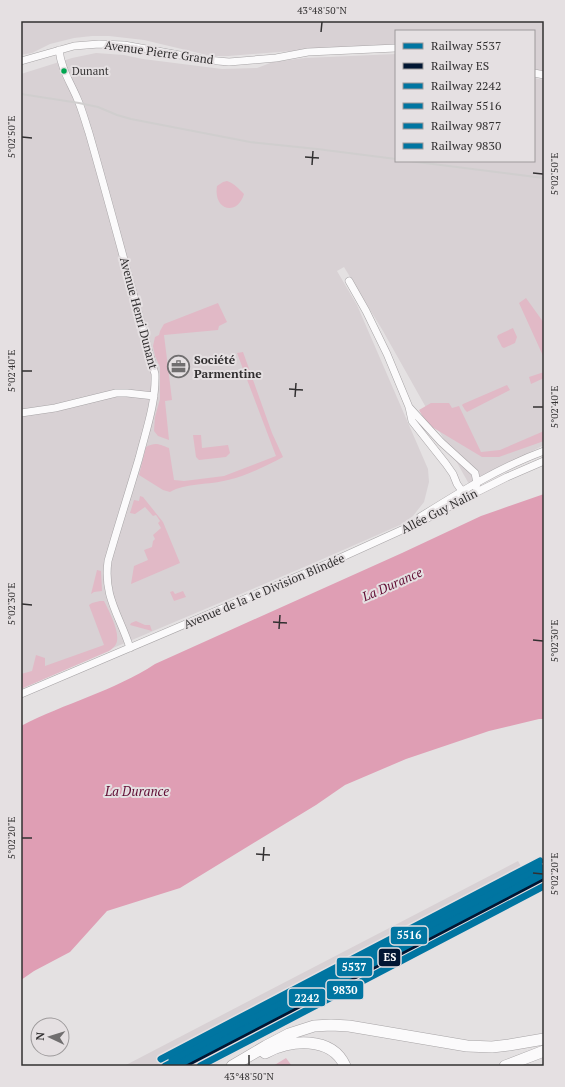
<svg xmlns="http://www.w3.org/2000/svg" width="565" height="1087" viewBox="0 0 565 1087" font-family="'PT Serif',serif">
	<rect width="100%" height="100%" fill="#e4e1e2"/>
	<path fill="#d8d1d4" d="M 21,21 L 544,21 L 544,72 L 534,69 L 534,31 L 396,31 L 396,45 L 329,48 L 228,56 L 211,56 L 144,40 L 109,36 L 92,36 L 74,38 L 50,44 L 32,53 L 21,55 Z
		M 96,53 L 124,55 L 143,59 L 222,69 L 257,68 L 273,62 L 305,58 L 396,54 L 396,161 L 534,161 L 534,78 L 544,80 L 544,445 L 469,484 L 383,331 L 344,267 L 337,271 L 357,305 L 428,469 L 429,482 L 424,502 L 413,516 L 400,525 L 309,565 L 21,687 L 21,74 L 72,58 Z
		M 518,861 L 536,894 L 313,1009 L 212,1066 L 124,1066 Z"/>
	<path fill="#e1b9c6" d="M 227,181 C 234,183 239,189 244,194 C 237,217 213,210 217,186 L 223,182 Z
		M 526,298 L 544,323 L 544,358 L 519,303 Z
		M 218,303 L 227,322 L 219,326 L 218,330 L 164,335 L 172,400 L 165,401 L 169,440 L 158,436 L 154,431 L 155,417 L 160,399 L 160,367 L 155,356 L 153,346 L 155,337 L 159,335 L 160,331 L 164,324 Z
		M 513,328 L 517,337 L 515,343 L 504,348 L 502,347 L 497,337 L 498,335 Z
		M 243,352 L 272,433 L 283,457 C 266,466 246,476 228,480 C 210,485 185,483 170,492 L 163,490 L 139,475 L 146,447 C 156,442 158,444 169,448 L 174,480 L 184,481 L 224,476 L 276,456 L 237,353 Z
		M 544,372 L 544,378 L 531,384 L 529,377 Z
		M 507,385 L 510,390 L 467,412 L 465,410 L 462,405 L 463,404 Z
		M 431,403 L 449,403 L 452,408 L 459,406 L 481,452 L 500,450 L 544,431 L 544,441 L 499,457 L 482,457 L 427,424 L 419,410 Z
		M 193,435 L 201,435 L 202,448 L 228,445 L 230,453 L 226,457 L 199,460 L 196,457 Z
		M 140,496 L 143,497 L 163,522 L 180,563 L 131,584 L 134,566 L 148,560 L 144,550 L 152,547 L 153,541 L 155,539 L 153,535 L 161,528 L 158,523 L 160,521 L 156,515 L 153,516 L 145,507 L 135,514 L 130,513 L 134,500 L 139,501 Z
		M 97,570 L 101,571 L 102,591 L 94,592 L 91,594 Z
		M 173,591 L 175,594 L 183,591 L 186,597 L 174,601 L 170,592 Z
		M 100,601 L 104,601 C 109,611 119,630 117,641 C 116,646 113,648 109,651 L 21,689 L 21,674 L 32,671 L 36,655 L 45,658 L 45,666 L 104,645 L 89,605 L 92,603 Z
		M 136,621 L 145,625 L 150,625 L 152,631 L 130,625 L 131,623 Z
		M 286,1058 L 292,1066 L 273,1066 Z"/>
	<path fill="#df9eb4" d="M 544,494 L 544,719 L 539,719 L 489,731 L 406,759 L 345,785 L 316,805 L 180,888 L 107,911 L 70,952 L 34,971 L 21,980 L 21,726 C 65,703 114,691 155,664 L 402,553 L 481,516 Z"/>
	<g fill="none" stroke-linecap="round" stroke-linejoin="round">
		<defs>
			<path id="minor" d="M 59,50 C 61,68 70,82 77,98 C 82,109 85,121 89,133 C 112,213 133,294 155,374 C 156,403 146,430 139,458 C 129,492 118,526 108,561 C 103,597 120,616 130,648
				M 21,61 L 74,46 L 99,44 L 124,45 L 207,60 L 229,62 L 276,58 L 308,52 L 396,48
				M 534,73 L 544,75
				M 349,281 L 366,311 L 387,354 L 409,407 L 412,421 L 446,464 L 453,474 L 457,484 L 462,491 L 469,496
				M 409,407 L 441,442 L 475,473 L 477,483 L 476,487
				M 21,413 L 55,408 L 116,393 L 127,393 L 154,396
				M 420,517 C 460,492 500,467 544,451
				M 21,694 L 329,563 L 426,519 L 475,493 L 507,477 L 544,461"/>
			<path id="highway" d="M 265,1053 C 289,1039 332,1036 345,1066
				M 232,1066 L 266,1046 L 289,1034 L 314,1026 L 331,1025 L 349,1026 L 467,1046 L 492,1047 L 509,1045 L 544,1039
				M 505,1066 L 544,1051"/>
		</defs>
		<use href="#minor" stroke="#a7a4a6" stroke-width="8"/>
		<use href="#highway" stroke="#a7a4a6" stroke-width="12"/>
		<use href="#minor" stroke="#fbfafb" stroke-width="7"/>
		<use href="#highway" stroke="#fbfafb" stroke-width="11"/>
		<path stroke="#d0cece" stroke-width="2" d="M 21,94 L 79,103 L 98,107 L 117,115 L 131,119 L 250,142 L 317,149 L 396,159
			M 409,161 L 544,178"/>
		<defs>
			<path id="rail-1" d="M 165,1066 L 544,868"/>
			<path id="rail-2" d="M 182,1066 L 544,877"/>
			<path id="rail-3" d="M 176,1066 L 544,874"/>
			<path id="rail-4" d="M 172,1059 L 540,867"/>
			<path id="rail-5" d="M 161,1059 L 540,861"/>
			<path id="rail-6" d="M 200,1066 L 544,886"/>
		</defs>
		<use href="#rail-1" stroke="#e5e0e2" stroke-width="10"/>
		<use href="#rail-2" stroke="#e5e0e2" stroke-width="10"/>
		<use href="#rail-3" stroke="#e5e0e2" stroke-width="10"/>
		<use href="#rail-4" stroke="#e5e0e2" stroke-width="10"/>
		<use href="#rail-5" stroke="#e5e0e2" stroke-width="10"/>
		<use href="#rail-6" stroke="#e5e0e2" stroke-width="10"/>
		<use href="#rail-1" stroke="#0075a1" stroke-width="7"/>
		<use href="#rail-2" stroke="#011633" stroke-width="7"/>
		<use href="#rail-3" stroke="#0075a1" stroke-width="7"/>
		<use href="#rail-4" stroke="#0075a1" stroke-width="7"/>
		<use href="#rail-5" stroke="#0075a1" stroke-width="7"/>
		<use href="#rail-6" stroke="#0075a1" stroke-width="7"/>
	</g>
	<path fill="none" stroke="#323031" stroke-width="1.5" d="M 321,32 L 322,22M 22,137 L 32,138M 305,157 L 319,158M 312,165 L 313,151M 533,173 L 543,174M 22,371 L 32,371M 289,389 L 303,390M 295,397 L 296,383M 533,407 L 543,407M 22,604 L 32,605M 273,622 L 287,623M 279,629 L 280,615M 533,640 L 543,641M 22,838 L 32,838M 256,854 L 270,855M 263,861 L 264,847M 533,873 L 543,874M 249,1065 L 249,1055"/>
	<defs>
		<symbol id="office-ring" viewBox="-11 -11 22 22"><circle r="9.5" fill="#e5e0e2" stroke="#706e6f" stroke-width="1.5"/><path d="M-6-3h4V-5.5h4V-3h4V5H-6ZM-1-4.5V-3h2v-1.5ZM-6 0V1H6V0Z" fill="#706e6f"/></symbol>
	</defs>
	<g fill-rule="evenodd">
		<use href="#office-ring" x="166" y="354" width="25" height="25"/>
	</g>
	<circle fill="#00a651" stroke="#e5e0e2" stroke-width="1.5" cx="64" cy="71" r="3.5"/>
	<g text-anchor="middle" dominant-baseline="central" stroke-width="4" stroke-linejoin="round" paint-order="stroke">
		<g font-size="11" fill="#323031" stroke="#e5e0e2" text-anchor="start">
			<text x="72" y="71">Dunant</text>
		</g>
		<g font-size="12" fill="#323031" stroke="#e5e0e2">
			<text transform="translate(159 52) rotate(8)">Avenue Pierre Grand</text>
			<text transform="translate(139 313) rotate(75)">Avenue Henri Dunant</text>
			<text transform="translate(439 511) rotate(-27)">Allée Guy Nalin</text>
			<text transform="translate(264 591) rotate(-23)">Avenue de la 1e Division Blindée</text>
		</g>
		<g font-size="12" font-weight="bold" fill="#323031" stroke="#e5e0e2" text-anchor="start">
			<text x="194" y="359">Société<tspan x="194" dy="14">Parmentine</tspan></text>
		</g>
		<g font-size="13" font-style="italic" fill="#600c33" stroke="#e5e0e2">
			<text transform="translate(392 584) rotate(-24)">La Durance</text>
			<text x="137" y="791">La Durance</text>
		</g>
	</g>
	<g stroke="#e5e0e2" stroke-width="1.5">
		<rect x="390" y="926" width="38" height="19" rx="4" fill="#0075a1"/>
		<rect x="378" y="948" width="23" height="19" rx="4" fill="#011633"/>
		<rect x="336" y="957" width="37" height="20" rx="4" fill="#0075a1"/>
		<rect x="326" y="980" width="38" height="20" rx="4" fill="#0075a1"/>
		<rect x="288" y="988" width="38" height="19" rx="4" fill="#0075a1"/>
	</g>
	<g font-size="11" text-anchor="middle" font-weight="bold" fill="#fff">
		<text x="409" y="939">5516</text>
		<text x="390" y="961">ES</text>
		<text x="354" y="971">5537</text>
		<text x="345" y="994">9830</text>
		<text x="307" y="1002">2242</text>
	</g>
	<rect width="565" height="1087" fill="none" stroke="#e5e0e2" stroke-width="44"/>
	<rect x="395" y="30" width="140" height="132" fill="#e5e0e2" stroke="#9d9a9b"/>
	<rect x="403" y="43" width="20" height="6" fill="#0075a1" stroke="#9d9a9b"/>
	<text x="431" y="50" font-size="12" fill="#323031">Railway 5537</text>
	<rect x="403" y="63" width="20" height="6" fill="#011633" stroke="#9d9a9b"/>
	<text x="431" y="70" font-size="12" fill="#323031">Railway ES</text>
	<rect x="403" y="83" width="20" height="6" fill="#0075a1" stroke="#9d9a9b"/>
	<text x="431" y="90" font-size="12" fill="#323031">Railway 2242</text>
	<rect x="403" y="103" width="20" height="6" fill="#0075a1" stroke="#9d9a9b"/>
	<text x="431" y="110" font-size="12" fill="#323031">Railway 5516</text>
	<rect x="403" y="123" width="20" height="6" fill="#0075a1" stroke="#9d9a9b"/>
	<text x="431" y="130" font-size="12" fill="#323031">Railway 9877</text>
	<rect x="403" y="143" width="20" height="6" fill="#0075a1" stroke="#9d9a9b"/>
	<text x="431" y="150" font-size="12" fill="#323031">Railway 9830</text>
	<g transform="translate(50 1037) rotate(274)"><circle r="19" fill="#e5e0e2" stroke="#9d9a9b"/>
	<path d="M0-3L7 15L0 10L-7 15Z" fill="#706e6f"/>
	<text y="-6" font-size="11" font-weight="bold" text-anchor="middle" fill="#323031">N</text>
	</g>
	<rect x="22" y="22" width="521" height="1043" fill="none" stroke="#323031" stroke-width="1.5"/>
	<g font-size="10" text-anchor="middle" fill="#323031">
		<text x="322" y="14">43°48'50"N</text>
		<text transform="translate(11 137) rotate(-90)" y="4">5°02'50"E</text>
		<text transform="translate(554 174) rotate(-90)" y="4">5°02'50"E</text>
		<text transform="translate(11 371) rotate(-90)" y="4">5°02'40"E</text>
		<text transform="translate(554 407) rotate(-90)" y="4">5°02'40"E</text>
		<text transform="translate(11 604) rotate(-90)" y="4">5°02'30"E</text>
		<text transform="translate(554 641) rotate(-90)" y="4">5°02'30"E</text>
		<text transform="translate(11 838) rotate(-90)" y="4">5°02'20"E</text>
		<text transform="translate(554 874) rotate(-90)" y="4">5°02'20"E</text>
		<text x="249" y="1080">43°48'50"N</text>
	</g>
</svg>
